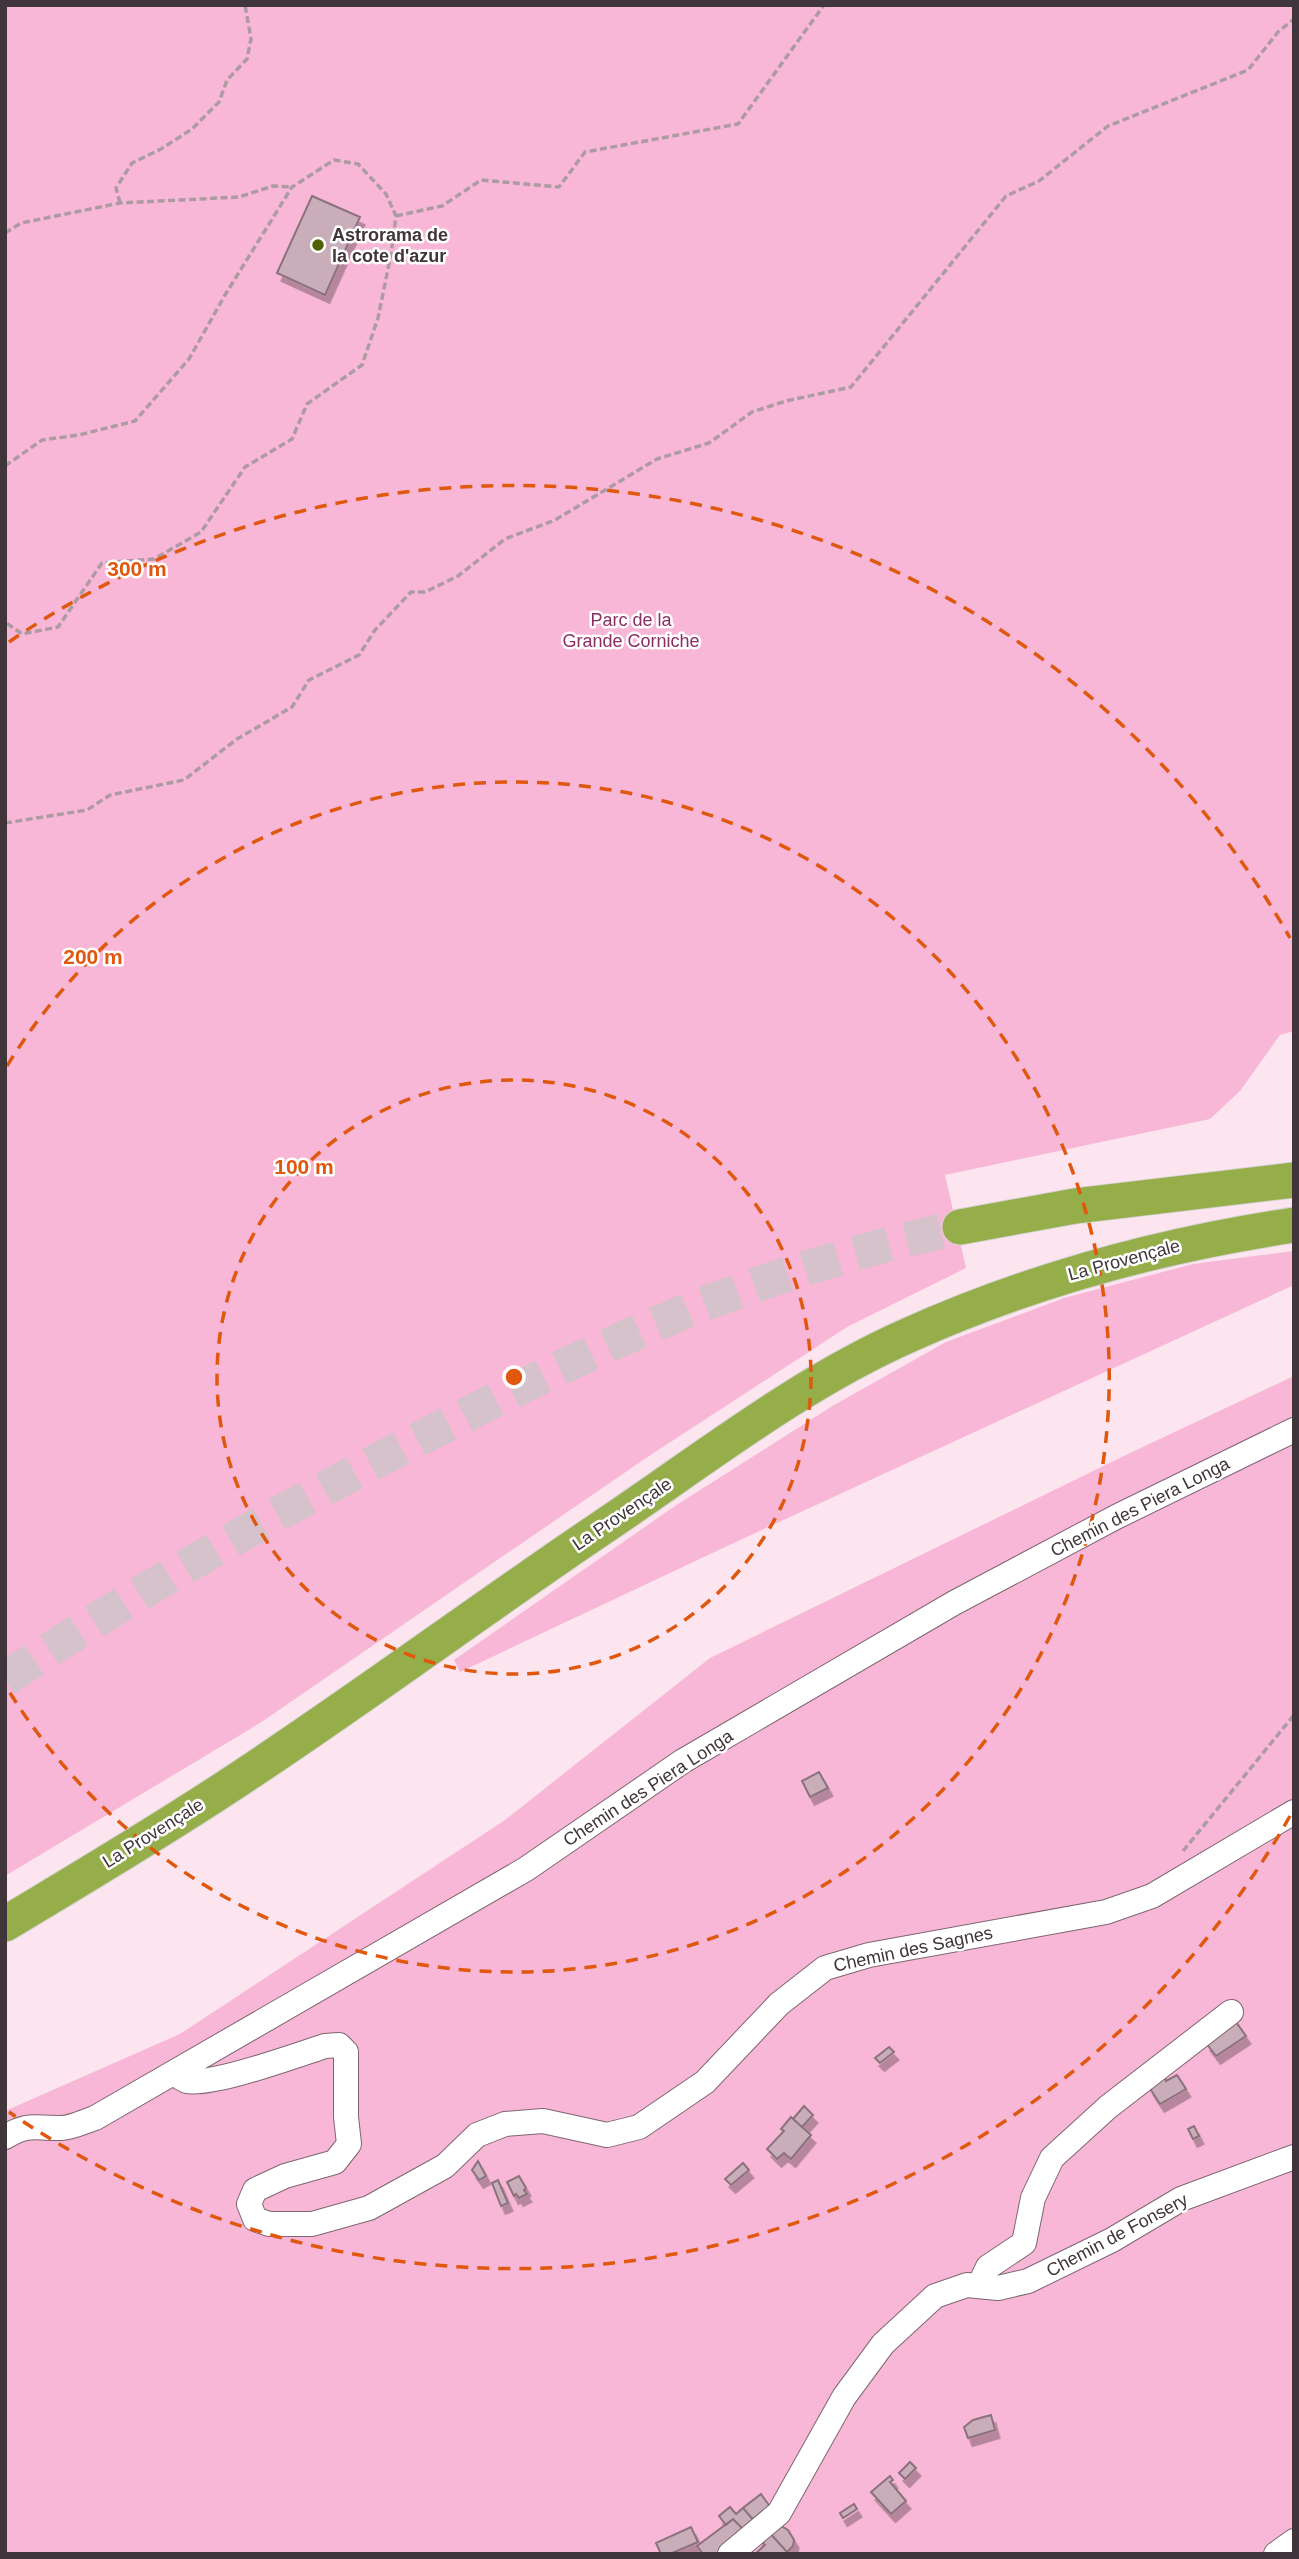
<svg xmlns="http://www.w3.org/2000/svg" width="1299" height="2559" viewBox="0 0 1299 2559" font-family="Arial,sans-serif">
	<defs>
		<filter id="shadow"><feDropShadow dx="4.5" dy="8" stdDeviation="0" flood-color="#0004"/></filter>
	</defs>
	<rect width="100%" height="100%" fill="#fce5ef"/>
	<path fill="#f8b7d6" d="M 5,5 L 1294,5 L 1294,1031 L 1280,1035 L 1240,1091 L 1210,1119 L 945,1175 L 966,1268 L 847,1327 L 646,1458 L 260,1723 L 5,1876 Z
		M 1294,1251 L 1294,1285 L 740,1540 L 460,1672 L 454,1660 L 675,1506 L 834,1405 L 946,1342 L 1064,1298 L 1193,1264 Z
		M 1294,1376 L 1294,2554 L 5,2554 L 5,2111 L 180,2034 L 505,1820 L 710,1658 L 1130,1453 Z"/>
	<path fill="#c9aeba" stroke="#8a727d" stroke-width="2" filter="url(#shadow)" d="M 312,196 L 360,217 L 325,295 L 277,273 Z
		M 819,1772 L 828,1788 L 810,1797 L 802,1781 Z
		M 1236,2022 L 1246,2036 L 1216,2056 L 1206,2043 Z
		M 889,2047 L 894,2052 L 880,2063 L 875,2058 Z
		M 1177,2075 L 1186,2089 L 1160,2104 L 1149,2087 L 1165,2078 L 1166,2081 Z
		M 804,2106 L 813,2115 L 802,2127 L 793,2119 Z
		M 791,2117 L 811,2135 L 791,2159 L 784,2153 L 777,2159 L 767,2149 L 784,2131 L 781,2129 Z
		M 1194,2126 L 1199,2136 L 1193,2139 L 1188,2129 Z
		M 478,2161 L 486,2176 L 479,2180 L 472,2170 Z
		M 743,2163 L 749,2170 L 731,2185 L 725,2179 Z
		M 519,2176 L 526,2188 L 524,2190 L 527,2194 L 519,2198 L 516,2194 L 514,2196 L 507,2182 Z
		M 498,2180 L 508,2203 L 501,2206 L 492,2183 Z
		M 991,2415 L 995,2430 L 968,2438 L 964,2427 L 973,2420 Z
		M 910,2462 L 916,2468 L 905,2479 L 899,2473 Z
		M 890,2476 L 893,2480 L 890,2482 L 906,2501 L 891,2514 L 871,2492 Z
		M 761,2494 L 771,2508 L 755,2522 L 743,2508 Z
		M 854,2504 L 857,2509 L 843,2518 L 840,2513 Z
		M 730,2507 L 736,2514 L 743,2508 L 755,2522 L 745,2531 L 733,2519 L 726,2525 L 719,2516 Z
		M 733,2519 L 745,2531 L 719,2554 L 703,2554 L 697,2546 Z
		M 781,2526 L 788,2530 L 794,2540 L 793,2546 L 787,2552 L 768,2531 Z
		M 691,2527 L 698,2542 L 670,2554 L 661,2554 L 656,2543 Z
		M 768,2531 L 787,2552 L 786,2554 L 755,2554 L 765,2545 L 758,2538 Z"/>
	<g fill="none" stroke-linecap="round" stroke-linejoin="round">
		<path stroke="#d6c2cb" stroke-width="35" stroke-dasharray="35 18" stroke-linecap="butt" d="M 5,1679 C 135,1592 272,1515 411,1443 C 532,1381 655,1317 785,1275 C 843,1256 901,1240 960,1227"/>
		<defs>
			<path id="minor" d="M 173,2073 C 177,2075 183,2080 187,2081 C 213,2086 297,2055 325,2046 L 339,2045 L 346,2052 L 346,2117 L 349,2144 L 335,2162 L 285,2176 L 255,2190 L 249,2204 L 255,2219 L 269,2224 L 312,2224 L 369,2208 L 445,2166 L 477,2135 L 505,2124 L 543,2121 L 607,2135 L 639,2127 L 705,2082 L 779,2004 L 825,1968 L 869,1955 L 1106,1912 L 1152,1896 L 1294,1812
				M 5,2137 C 30,2122 35,2129 61,2128 C 72,2128 85,2121 95,2118 L 526,1869 L 683,1761 L 954,1603 L 1116,1517 L 1294,1430
				M 979,2286 L 988,2267 L 1024,2243 L 1033,2198 L 1052,2158 L 1108,2107 L 1231,2012
				M 730,2554 L 779,2513 L 844,2397 L 883,2344 L 935,2296 L 967,2285 L 998,2288 L 1028,2281 L 1112,2240 L 1181,2199 L 1294,2157
				M 1276,2554 L 1294,2541"/>
			<path id="highway" d="M 960,1227 L 1075,1206 L 1294,1180
				M 5,1924 C 82,1878 159,1832 233,1783 C 358,1701 477,1612 600,1529 C 700,1462 798,1384 909,1335 C 1034,1279 1159,1245 1294,1225"/>
		</defs>
		<use href="#minor" stroke="#7e6671" stroke-width="26"/>
		<use href="#highway" stroke="#d5d3d4" stroke-width="37"/>
		<path stroke="#ad9ba3" stroke-width="3.5" stroke-dasharray="7 3.5" stroke-linecap="butt" d="M 120,203 L 116,188 L 132,163 L 161,149 L 192,129 L 219,102 L 227,80 L 247,59 L 251,39 L 245,5
			M 396,216 L 442,206 L 481,180 L 559,187 L 585,152 L 738,124 L 824,5
			M 5,233 L 21,223 L 120,203 L 239,197 L 273,186 L 292,187
			M 5,466 L 42,440 L 79,435 L 135,421 L 189,359 L 225,295 L 292,187 L 334,160 L 358,164 L 386,194 L 396,216 L 391,254 L 378,318 L 362,365 L 307,404 L 292,439 L 245,467 L 201,532 L 154,559 L 102,563 L 58,627 L 22,634 L 5,622
			M 5,823 L 87,810 L 110,795 L 184,780 L 237,739 L 292,707 L 309,680 L 359,655 L 375,630 L 411,592 L 425,592 L 458,576 L 505,539 L 555,520 L 657,459 L 709,443 L 752,412 L 786,401 L 851,387 L 1006,196 L 1039,181 L 1108,126 L 1248,70 L 1278,32 L 1294,19
			M 1183,1851 L 1294,1715"/>
		<use href="#minor" stroke="#fff" stroke-width="24"/>
		<use href="#highway" stroke="#96ae49" stroke-width="35"/>
	</g>
	<g fill="none" stroke="#e0570e" stroke-width="3.5" stroke-dasharray="12 9">
		<circle cx="514" cy="1377" r="297"/>
		<path d="M7 1066A595 595 0 1 1 7 1688"/>
		<path d="M1290 1816A892 892 0 0 1 9 2112M9 642A892 892 0 0 1 1290 938"/>
	</g>
	<circle fill="#506106" stroke="#fff" stroke-width="2.5" cx="318" cy="245" r="7"/>
	<g text-anchor="middle" dominant-baseline="central" stroke-width="5" stroke-linejoin="round" paint-order="stroke">
		<g font-size="18" font-weight="bold" fill="#40353a" stroke="#fff" text-anchor="start">
			<text x="332" y="235">Astrorama de<tspan x="332" dy="21">la cote d'azur</tspan></text>
		</g>
		<g font-size="18" fill="#8b2f63" stroke="#fff">
			<text x="631" y="620">Parc de la<tspan x="631" dy="21">Grande Corniche</tspan></text>
		</g>
		<g font-size="18" fill="#40353a" stroke="#fff">
			<text transform="translate(1124 1260) rotate(-15)">La Provençale</text>
			<text transform="translate(1140 1507) rotate(-27)">Chemin des Piera Longa</text>
			<text transform="translate(622 1514) rotate(-34)">La Provençale</text>
			<text transform="translate(648 1788) rotate(-33)">Chemin des Piera Longa</text>
			<text transform="translate(153 1833) rotate(-32)">La Provençale</text>
			<text transform="translate(913 1949) rotate(-12)">Chemin des Sagnes</text>
			<text transform="translate(1117 2235) rotate(-28)">Chemin de Fonsery</text>
		</g>
	</g>
	<circle cx="514" cy="1377" r="10" fill="#e0570e" stroke="#fff" stroke-width="3.5"/>
	<g font-size="21" text-anchor="middle" font-weight="bold" fill="#e0570e" stroke="#fff" stroke-width="5" stroke-linejoin="round" paint-order="stroke">
		<text x="137" y="576">300 m</text>
		<text x="93" y="964">200 m</text>
		<text x="304" y="1174">100 m</text>
	</g>
	<rect width="1299" height="2559" fill="none" stroke="#40353a" stroke-width="14"/>
</svg>
